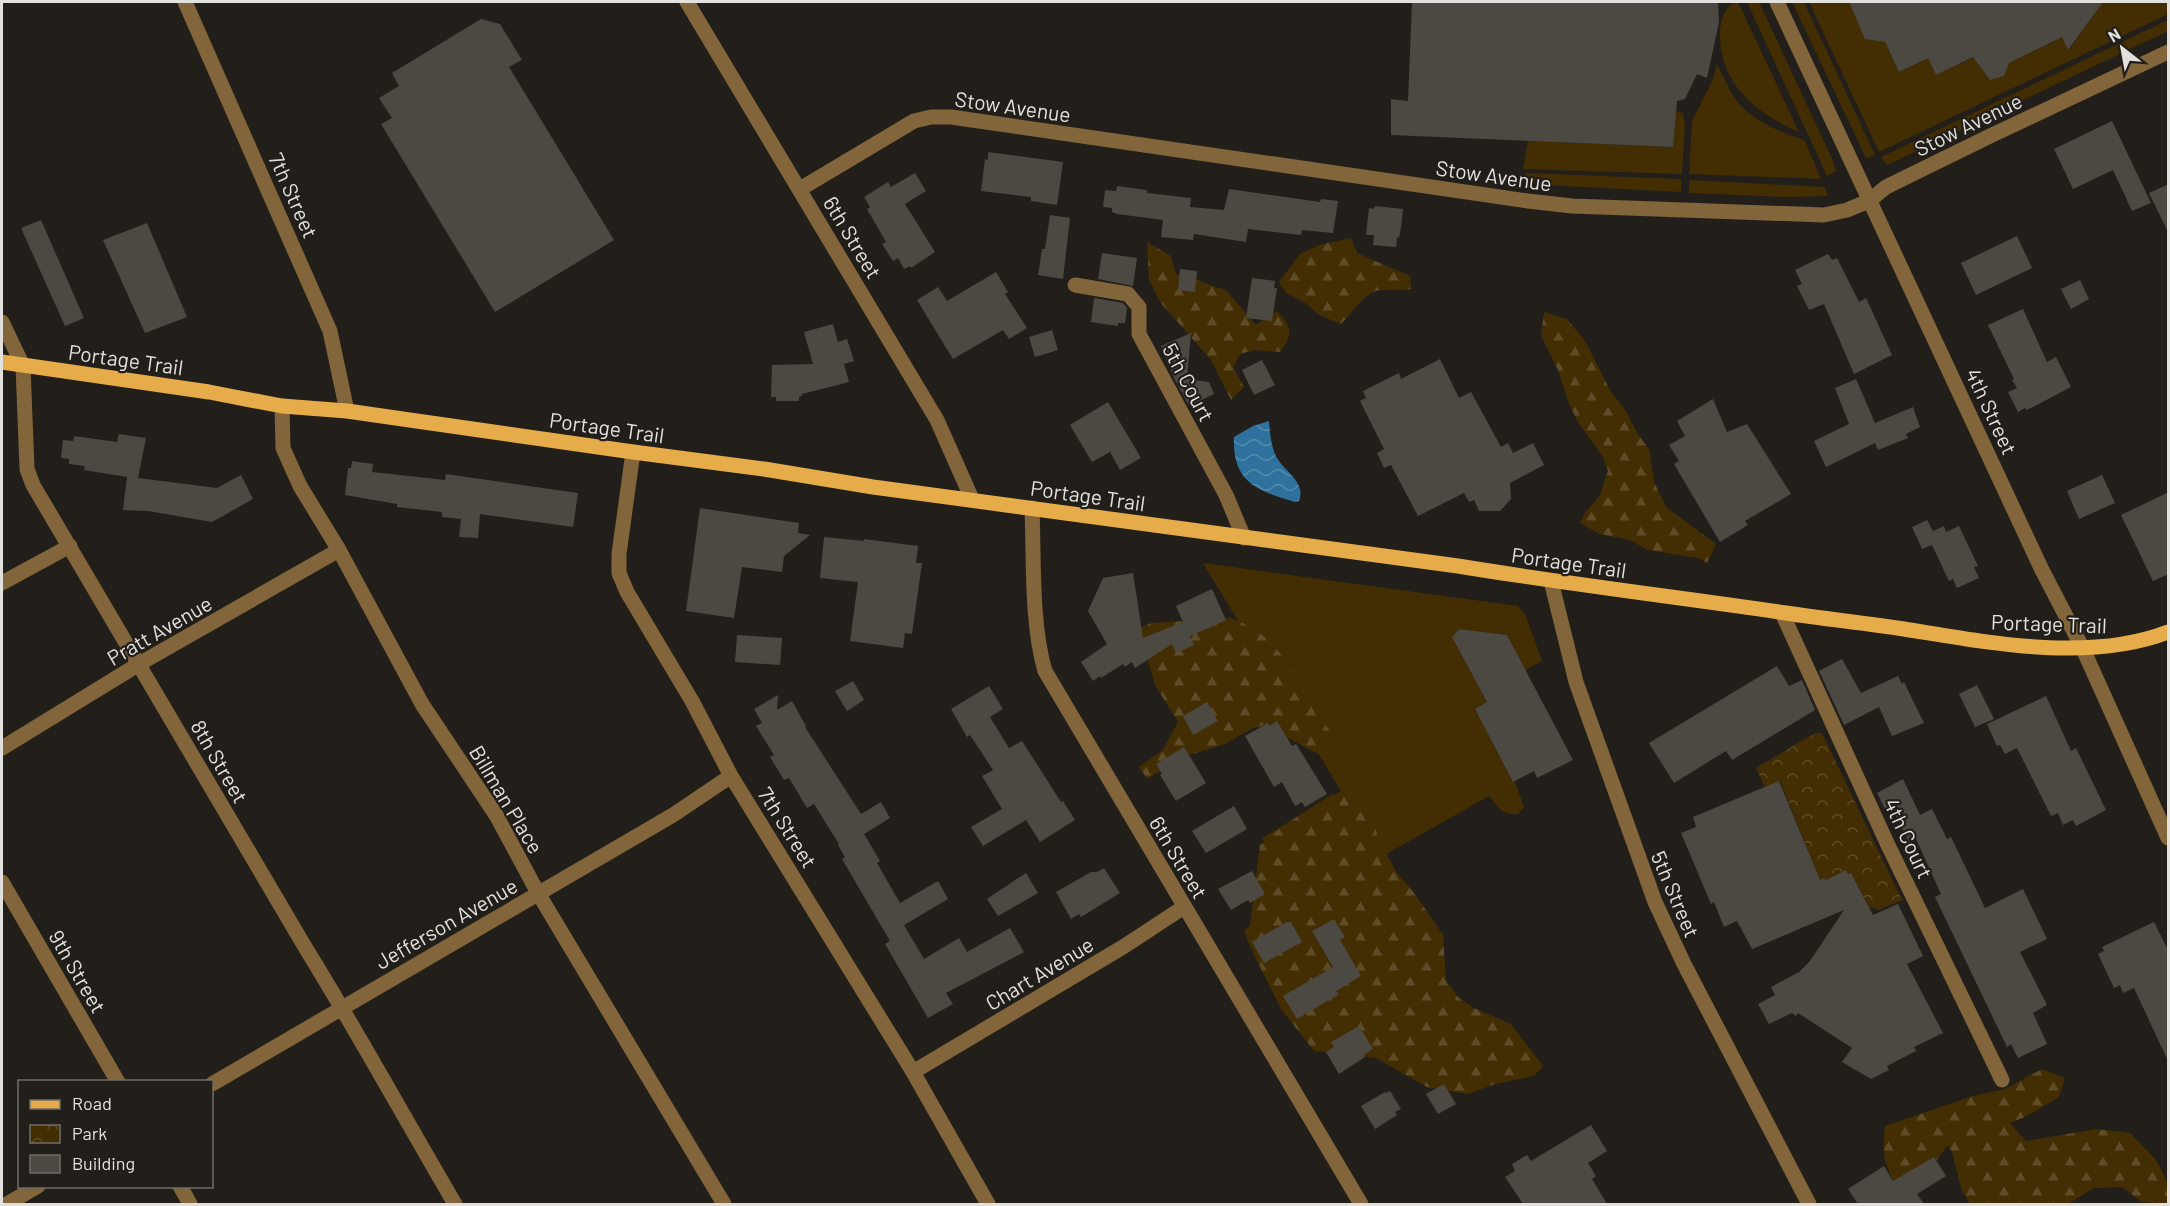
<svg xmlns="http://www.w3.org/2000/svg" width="2170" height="1206" viewBox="0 0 2170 1206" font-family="Barlow,sans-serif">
	<defs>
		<pattern id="forest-firs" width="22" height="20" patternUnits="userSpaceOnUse" patternTransform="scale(1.5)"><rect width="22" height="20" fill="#432d03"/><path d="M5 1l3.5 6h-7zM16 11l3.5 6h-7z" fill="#5e4b27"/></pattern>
		<pattern id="park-crowns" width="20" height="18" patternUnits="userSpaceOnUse" patternTransform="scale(1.5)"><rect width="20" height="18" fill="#432d03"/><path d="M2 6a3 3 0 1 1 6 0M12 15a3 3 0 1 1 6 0" fill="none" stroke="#5e4b27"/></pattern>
		<pattern id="water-waves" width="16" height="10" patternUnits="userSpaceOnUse" patternTransform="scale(1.5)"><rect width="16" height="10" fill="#2d719c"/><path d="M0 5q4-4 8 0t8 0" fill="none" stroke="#558cae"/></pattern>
	</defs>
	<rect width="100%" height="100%" fill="#221f1a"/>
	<path fill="#432d03" d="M 1734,2 L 1738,2 L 1799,132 C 1754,112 1718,83 1720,29 C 1721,20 1726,6 1734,2 Z
		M 1747,2 L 1759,2 L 1833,161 L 1836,171 L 1827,176 Z
		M 1792,2 L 1804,2 L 1875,155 L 1866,158 Z
		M 1809,2 L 1849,2 L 1865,38 L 1885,42 L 1899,72 L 1928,58 L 1936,75 L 1983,53 L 2009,63 L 2062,37 L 2069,50 L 2097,10 L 2094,2 L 2168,2 L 2168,14 L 1879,152 Z
		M 2168,20 L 2168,31 L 1887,165 L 1881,157 Z
		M 1717,64 C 1723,77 1729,90 1737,101 C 1753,122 1782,132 1805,141 L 1821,179 L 1689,174 L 1692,121 L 1713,79 Z
		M 1676,111 L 1683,113 L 1685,124 L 1682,174 L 1523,169 L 1528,141 L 1672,147 Z
		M 1525,173 L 1681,179 L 1681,192 L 1524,184 Z
		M 1689,180 L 1825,187 L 1828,196 L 1788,197 L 1689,193 Z
		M 1203,563 L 1518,606 L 1525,614 L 1542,661 L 1525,670 L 1507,635 L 1459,629 L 1452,637 L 1487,702 L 1475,709 L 1513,782 L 1515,782 L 1524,807 L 1518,814 C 1500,815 1500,808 1489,796 L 1383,856 L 1296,894 L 1262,838 L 1341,791 Z"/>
	<path fill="url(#forest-firs)" d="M 1351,238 L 1357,253 L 1410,276 L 1411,289 C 1400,292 1387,288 1376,291 C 1362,296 1351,314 1341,324 L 1319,315 L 1307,304 L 1286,293 L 1279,282 L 1300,254 L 1319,245 Z
		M 1147,242 L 1171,256 L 1176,274 L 1201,281 L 1212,286 L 1226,290 L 1256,325 L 1277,311 C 1292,329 1294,332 1280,352 L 1254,350 L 1240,354 L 1233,367 L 1244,387 L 1231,400 L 1211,360 L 1160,302 L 1149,280 Z
		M 1544,312 L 1567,319 L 1585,341 L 1611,392 L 1626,411 L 1637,433 L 1649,449 L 1654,482 L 1666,507 L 1716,544 L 1707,563 L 1698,558 L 1648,550 L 1630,540 L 1600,534 L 1580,523 L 1585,513 L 1600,495 L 1608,471 L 1603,457 L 1578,422 L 1569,404 L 1558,370 L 1541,336 Z
		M 1231,618 C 1270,632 1285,657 1303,692 C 1312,709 1325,723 1335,738 L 1330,748 L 1320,755 L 1264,725 L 1251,729 L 1225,744 L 1186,756 L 1147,779 L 1139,767 L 1162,751 L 1178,722 L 1155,685 L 1142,641 L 1136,630 L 1151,623 Z
		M 1332,794 L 1365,802 L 1373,818 L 1378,838 L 1397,873 L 1415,894 L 1443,935 L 1446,981 L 1459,998 L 1474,1008 L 1511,1024 L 1543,1066 L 1534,1076 L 1495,1084 L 1468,1094 L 1427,1087 L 1376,1058 L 1314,1051 L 1281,1009 L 1253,953 L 1244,931 L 1250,925 L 1260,845 L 1283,826 Z
		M 2042,1069 L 2065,1078 L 2059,1097 L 2027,1116 L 2010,1123 L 2026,1141 L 2097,1129 L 2130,1133 L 2156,1160 L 2168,1183 L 2168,1204 L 2142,1202 L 2122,1187 L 2094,1188 L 2068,1204 L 1970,1204 L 1961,1188 L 1952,1152 L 1948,1145 L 1913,1191 L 1898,1190 C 1884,1161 1882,1158 1885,1126 L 1973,1096 L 2005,1089 Z"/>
	<path fill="url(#park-crowns)" d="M 1815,733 L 1822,733 L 1902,900 L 1878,910 L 1874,907 L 1870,908 L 1851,873 L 1848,874 L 1846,870 L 1826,880 L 1824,878 L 1816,882 L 1807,848 L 1780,781 L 1765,787 L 1756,768 Z"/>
	<path fill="url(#water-waves)" d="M 1269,421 C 1270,433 1271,447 1277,458 C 1286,473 1306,482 1299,501 L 1295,502 C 1258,491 1232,483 1234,437 L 1253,426 Z"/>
	<path fill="#4c4943" d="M 1412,2 L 1718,2 L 1719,22 L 1707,78 L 1697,74 L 1685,99 L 1677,101 L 1673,147 L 1391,135 L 1391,99 L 1408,101 Z
		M 1849,2 L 2103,2 L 2068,50 L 2062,37 L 2009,63 L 2004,76 L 1990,80 L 1973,57 L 1936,75 L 1928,58 L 1899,72 L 1885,42 L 1865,39 Z
		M 481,19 L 500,24 L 522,60 L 509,67 L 614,240 L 495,312 L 381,124 L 392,118 L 379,98 L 399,86 L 392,73 Z
		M 2112,121 L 2151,203 L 2132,211 L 2113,170 L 2073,189 L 2054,149 Z
		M 988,152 L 1063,162 L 1057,205 L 1031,201 L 1031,197 L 981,191 L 985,159 L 988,160 Z
		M 915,173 L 926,191 L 905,204 L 935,252 L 911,268 L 910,266 L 904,269 L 898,258 L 893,261 L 882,244 L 886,242 L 867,209 L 870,207 L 864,197 L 888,182 L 891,187 Z
		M 2169,184 L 2169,234 L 2149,193 Z
		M 1117,186 L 1147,190 L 1147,193 L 1191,198 L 1190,207 L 1224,210 L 1229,189 L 1320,202 L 1321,199 L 1338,201 L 1333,233 L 1302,230 L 1301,235 L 1248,229 L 1246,242 L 1194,234 L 1193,240 L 1161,237 L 1163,220 L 1117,214 L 1112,212 L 1112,208 L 1103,207 L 1105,190 L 1116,191 Z
		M 1375,206 L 1403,209 L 1401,227 L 1399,238 L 1397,237 L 1396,247 L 1373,245 L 1374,235 L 1366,235 L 1369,208 L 1374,209 Z
		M 1050,215 L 1070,218 L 1063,279 L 1038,275 L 1042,249 L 1045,249 Z
		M 41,220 L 84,318 L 65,326 L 21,228 Z
		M 147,223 L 187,317 L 145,333 L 103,240 Z
		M 2017,236 L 2032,268 L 1976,295 L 1961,263 Z
		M 1102,253 L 1137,258 L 1133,286 L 1098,279 Z
		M 1828,254 L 1832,260 L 1837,258 L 1859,302 L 1866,298 L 1892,355 L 1854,374 L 1824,304 L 1809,310 L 1797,286 L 1802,284 L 1795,270 Z
		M 1180,269 L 1197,271 L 1195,292 L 1178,290 Z
		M 996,272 L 1008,292 L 1005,294 L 1027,328 L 1009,339 L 1003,330 L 953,359 L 917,300 L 938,287 L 947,301 Z
		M 1252,278 L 1275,281 L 1274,288 L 1277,288 L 1272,321 L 1246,318 Z
		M 2080,280 L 2089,299 L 2071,309 L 2061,289 Z
		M 1094,298 L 1123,303 L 1127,308 L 1125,323 L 1118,323 L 1118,326 L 1091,322 Z
		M 2023,309 L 2047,362 L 2056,357 L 2071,387 L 2027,410 L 2025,408 L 2018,412 L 2008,392 L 2017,388 L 2012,380 L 2014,379 L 1988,325 Z
		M 833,324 L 838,342 L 847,339 L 854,361 L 844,364 L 849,382 L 802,394 L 802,396 L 799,397 L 799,401 L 776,401 L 776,397 L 771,397 L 772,365 L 813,364 L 804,332 Z
		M 1052,330 L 1058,350 L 1035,357 L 1029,337 Z
		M 1191,333 L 1187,379 L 1209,382 L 1214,394 L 1189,406 L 1174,378 L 1161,346 Z
		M 1440,359 L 1459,398 L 1471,392 L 1501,447 L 1508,443 L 1513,453 L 1533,443 L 1544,465 L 1510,483 L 1511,499 L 1500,511 L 1479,511 L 1474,500 L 1469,502 L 1464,493 L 1418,516 L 1391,465 L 1384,468 L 1377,453 L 1384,449 L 1360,401 L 1366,398 L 1363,391 L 1399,373 L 1401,379 Z
		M 1262,360 L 1275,385 L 1254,395 L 1242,370 Z
		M 1856,379 L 1875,423 L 1913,407 L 1920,427 L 1906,434 L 1908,438 L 1878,450 L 1875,443 L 1826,467 L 1814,441 L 1849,424 L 1835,388 Z
		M 1713,399 L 1727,432 L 1747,424 L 1791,494 L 1745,521 L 1748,525 L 1720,542 L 1674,464 L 1679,461 L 1669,445 L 1685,436 L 1677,421 Z
		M 1108,402 L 1141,458 L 1120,470 L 1110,452 L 1092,462 L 1070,425 Z
		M 119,434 L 146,438 L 138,478 L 217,488 L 241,475 L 253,499 L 212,522 L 148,511 L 123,510 L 127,477 L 84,470 L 85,466 L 69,464 L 69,459 L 61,458 L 63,440 L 73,441 L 74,436 L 117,442 Z
		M 352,461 L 373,464 L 372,472 L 445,480 L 446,474 L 578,493 L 573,527 L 480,514 L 478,538 L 459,537 L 461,519 L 442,517 L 442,512 L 397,507 L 397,504 L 345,495 L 348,468 L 351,468 Z
		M 2102,475 L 2115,503 L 2079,519 L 2067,491 Z
		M 2169,492 L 2169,574 L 2153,581 L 2121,515 Z
		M 700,508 L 799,523 L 798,533 L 810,535 L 784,556 L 782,572 L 742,567 L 734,618 L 686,611 Z
		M 1927,520 L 1933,531 L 1944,526 L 1946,532 L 1959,526 L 1978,566 L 1974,567 L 1979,578 L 1957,588 L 1953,579 L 1949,581 L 1932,545 L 1922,549 L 1912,527 Z
		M 824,537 L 864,541 L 864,539 L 918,546 L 916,563 L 922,563 L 912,634 L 905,633 L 903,648 L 850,641 L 858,582 L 820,578 Z
		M 1133,573 L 1143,638 L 1183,622 L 1176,606 L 1212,589 L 1226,620 L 1190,636 L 1194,645 L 1176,653 L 1172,644 L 1135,668 L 1132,662 L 1125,667 L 1123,664 L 1101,678 L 1100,676 L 1093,681 L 1081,662 L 1107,644 L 1088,611 L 1103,578 Z
		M 1459,629 L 1507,635 L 1573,760 L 1537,778 L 1534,771 L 1513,782 L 1475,709 L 1487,702 L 1452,637 Z
		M 737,635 L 782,638 L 780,665 L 735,662 Z
		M 1842,659 L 1861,693 L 1898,676 L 1902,684 L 1904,682 L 1924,723 L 1892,736 L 1879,707 L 1844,725 L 1819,671 Z
		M 1777,666 L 1789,686 L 1802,680 L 1815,710 L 1732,760 L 1726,751 L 1674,783 L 1649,743 Z
		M 853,681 L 864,700 L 847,711 L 835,691 Z
		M 1977,685 L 1994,719 L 1975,727 L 1959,694 Z
		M 989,686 L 1003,709 L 990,717 L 1009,748 L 1022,741 L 1061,802 L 1063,801 L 1075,820 L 1040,842 L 1026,820 L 983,846 L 971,827 L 1002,809 L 982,776 L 993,770 L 970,735 L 967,737 L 951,709 Z
		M 778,695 L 777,710 L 792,701 L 806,726 L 805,727 L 861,814 L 881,802 L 890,818 L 864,834 L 880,861 L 877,863 L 900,903 L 938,881 L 948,899 L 904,925 L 924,959 L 959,938 L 967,952 L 1010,928 L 1024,952 L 946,993 L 953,1004 L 928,1018 L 885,944 L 890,941 L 842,859 L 845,857 L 838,845 L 839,844 L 814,804 L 807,808 L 789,778 L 784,780 L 770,757 L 774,755 L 756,726 L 762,723 L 754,709 Z
		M 2046,696 L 2071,751 L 2076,748 L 2106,810 L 2076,826 L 2073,820 L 2063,825 L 2058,813 L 2051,816 L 2017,748 L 2005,754 L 2000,745 L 1997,746 L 1987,724 Z
		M 1207,702 L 1218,721 L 1193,735 L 1183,716 Z
		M 1277,721 L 1292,746 L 1296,744 L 1327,794 L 1305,807 L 1302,802 L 1295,806 L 1282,782 L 1274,787 L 1245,736 L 1268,723 L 1269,726 Z
		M 1184,747 L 1206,783 L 1176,801 L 1160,775 L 1162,774 L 1156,764 Z
		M 1903,779 L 1920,815 L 1932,809 L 1947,839 L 1951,837 L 1985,908 L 2023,889 L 2047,939 L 2020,952 L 2047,1005 L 2033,1013 L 2047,1044 L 2018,1058 L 2011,1044 L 2007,1047 L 1935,897 L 1941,894 L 1916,839 L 1909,842 L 1893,810 L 1887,813 L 1877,793 Z
		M 1779,781 L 1820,880 L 1824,878 L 1826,880 L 1846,870 L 1848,874 L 1851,873 L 1873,915 L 1898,904 L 1923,956 L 1907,964 L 1943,1033 L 1914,1047 L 1916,1051 L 1887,1066 L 1889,1070 L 1871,1079 L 1842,1062 L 1852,1048 L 1798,1013 L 1796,1016 L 1792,1013 L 1769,1024 L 1758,1004 L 1775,995 L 1771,987 L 1799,972 L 1810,961 L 1844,910 L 1752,949 L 1737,921 L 1724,927 L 1714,902 L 1711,904 L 1681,833 L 1696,827 L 1693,817 Z
		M 1234,806 L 1247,829 L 1206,853 L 1192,831 Z
		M 1104,868 L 1120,893 L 1081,917 L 1079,914 L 1071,919 L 1056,892 L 1091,872 L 1097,872 Z
		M 1252,871 L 1265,894 L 1250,903 L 1248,900 L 1231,910 L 1218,889 Z
		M 1026,873 L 1038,893 L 998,916 L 987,899 Z
		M 1334,919 L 1345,937 L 1340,940 L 1361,976 L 1336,991 L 1339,994 L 1297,1019 L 1283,996 L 1333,967 L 1312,931 Z
		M 1287,922 L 1291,922 L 1302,942 L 1264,963 L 1252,942 Z
		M 2154,922 L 2169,952 L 2169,1063 L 2134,988 L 2123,993 L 2120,985 L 2114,988 L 2098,954 L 2104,951 L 2102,947 Z
		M 1359,1026 L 1373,1049 L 1364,1055 L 1365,1057 L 1339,1074 L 1326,1052 L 1334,1047 L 1331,1042 Z
		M 1444,1084 L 1456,1104 L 1438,1114 L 1426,1094 Z
		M 1390,1091 L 1401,1109 L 1395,1112 L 1397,1115 L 1375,1129 L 1361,1106 L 1385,1092 L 1386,1093 Z
		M 1591,1125 L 1607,1151 L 1588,1163 L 1596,1176 L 1592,1179 L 1607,1204 L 1523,1204 L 1505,1177 L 1515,1171 L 1512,1164 L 1527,1155 L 1531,1161 Z
		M 1934,1157 L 1946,1176 L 1917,1194 L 1924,1204 L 1858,1204 L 1848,1189 L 1884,1166 L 1893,1181 Z"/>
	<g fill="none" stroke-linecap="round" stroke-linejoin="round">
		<path stroke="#82653a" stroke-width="15" d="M 185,2 L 330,331 L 347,411
			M 687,2 L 937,420 L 972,499
			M 1777,2 L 2041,568 L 2083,649 L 2168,838
			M 800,189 L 914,121 L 931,117 L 951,117 L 1528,201 L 1572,206 L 1824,215 L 1847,210 L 1869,201 L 1886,187 L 1990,136 L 2168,52
			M 1075,285 L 1128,294 L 1139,307 L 1139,334 L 1226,495 L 1244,538
			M 2,322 L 23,366 L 27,469 L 33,485 L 305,947 C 357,1031 405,1119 455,1204
			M 282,406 L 283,448 L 300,486 L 339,550 L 422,704 L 496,815 L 538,893 L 724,1204
			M 633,452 L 619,554 L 619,573 L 627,592 L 692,701 L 731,776 L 913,1072 L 988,1204
			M 1032,508 C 1034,558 1031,624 1045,671 L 1361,1204
			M 1551,581 L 1576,682 L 1655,902 L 1684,964 L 1809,1204
			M 2,583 L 70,546
			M 1782,613 L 1887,843 L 2002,1080
			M 2,748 L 139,664 L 339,550
			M 2,882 L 118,1082
			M 913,1072 L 1123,947 L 1184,907
			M 212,1084 L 673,815 L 731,776
			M 180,1186 L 190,1204
			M 7,1204 L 38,1186"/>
		<path stroke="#e7ac4a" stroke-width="15" d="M 2,362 L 209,392 L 282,406 L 347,411 L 633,452 L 764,469 L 873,487 L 1458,566 C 1567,584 1677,597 1786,613 C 1825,619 1865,623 1904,629 C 1986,642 2088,663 2168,632"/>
	</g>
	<g text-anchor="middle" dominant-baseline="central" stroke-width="4.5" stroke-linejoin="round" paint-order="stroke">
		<g font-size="21" fill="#e3e1de" stroke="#221f1a">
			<text transform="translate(1013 106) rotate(8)">Stow Avenue</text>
			<text transform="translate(1968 124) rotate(-26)">Stow Avenue</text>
			<text transform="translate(1494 175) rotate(8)">Stow Avenue</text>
			<text transform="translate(294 195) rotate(66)">7th Street</text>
			<text transform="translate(853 237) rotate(59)">6th Street</text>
			<text transform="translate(126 359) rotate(8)">Portage Trail</text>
			<text transform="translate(1189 382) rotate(62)">5th Court</text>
			<text transform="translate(1992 411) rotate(65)">4th Street</text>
			<text transform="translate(607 427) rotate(8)">Portage Trail</text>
			<text transform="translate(1088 495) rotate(8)">Portage Trail</text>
			<text transform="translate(1569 562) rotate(8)">Portage Trail</text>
			<text transform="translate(2049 623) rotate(2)">Portage Trail</text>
			<text transform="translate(159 630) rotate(-30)">Pratt Avenue</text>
			<text transform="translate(220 761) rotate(60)">8th Street</text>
			<text transform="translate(507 799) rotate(59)">Billman Place</text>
			<text transform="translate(788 827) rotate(58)">7th Street</text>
			<text transform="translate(1909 838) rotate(65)">4th Court</text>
			<text transform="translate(1179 857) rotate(59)">6th Street</text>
			<text transform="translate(1676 894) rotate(67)">5th Street</text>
			<text transform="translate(446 923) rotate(-30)">Jefferson Avenue</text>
			<text transform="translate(78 971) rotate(60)">9th Street</text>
			<text transform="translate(1039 973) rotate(-31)">Chart Avenue</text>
		</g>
	</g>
	<rect width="2170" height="1206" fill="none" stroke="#e3e1de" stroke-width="6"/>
	<rect x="18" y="1080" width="195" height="108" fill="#221f1a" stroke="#6f6d68" stroke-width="1.5"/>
	<rect x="30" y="1100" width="30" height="9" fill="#e7ac4a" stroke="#6f6d68" stroke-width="1.5"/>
	<text x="72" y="1110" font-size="18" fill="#e3e1de">Road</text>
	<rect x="30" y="1125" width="30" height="18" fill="url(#park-crowns)" stroke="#6f6d68" stroke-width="1.5"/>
	<text x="72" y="1140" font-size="18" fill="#e3e1de">Park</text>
	<rect x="30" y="1155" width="30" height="18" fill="#4c4943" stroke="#6f6d68" stroke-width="1.5"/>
	<text x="72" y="1170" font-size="18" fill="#e3e1de">Building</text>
	<g transform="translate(2122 48) rotate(329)" stroke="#221f1a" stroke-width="4.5" paint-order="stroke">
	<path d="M0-4.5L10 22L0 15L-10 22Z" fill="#e3e1de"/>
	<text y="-9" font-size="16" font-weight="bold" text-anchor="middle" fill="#e3e1de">N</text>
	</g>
</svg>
